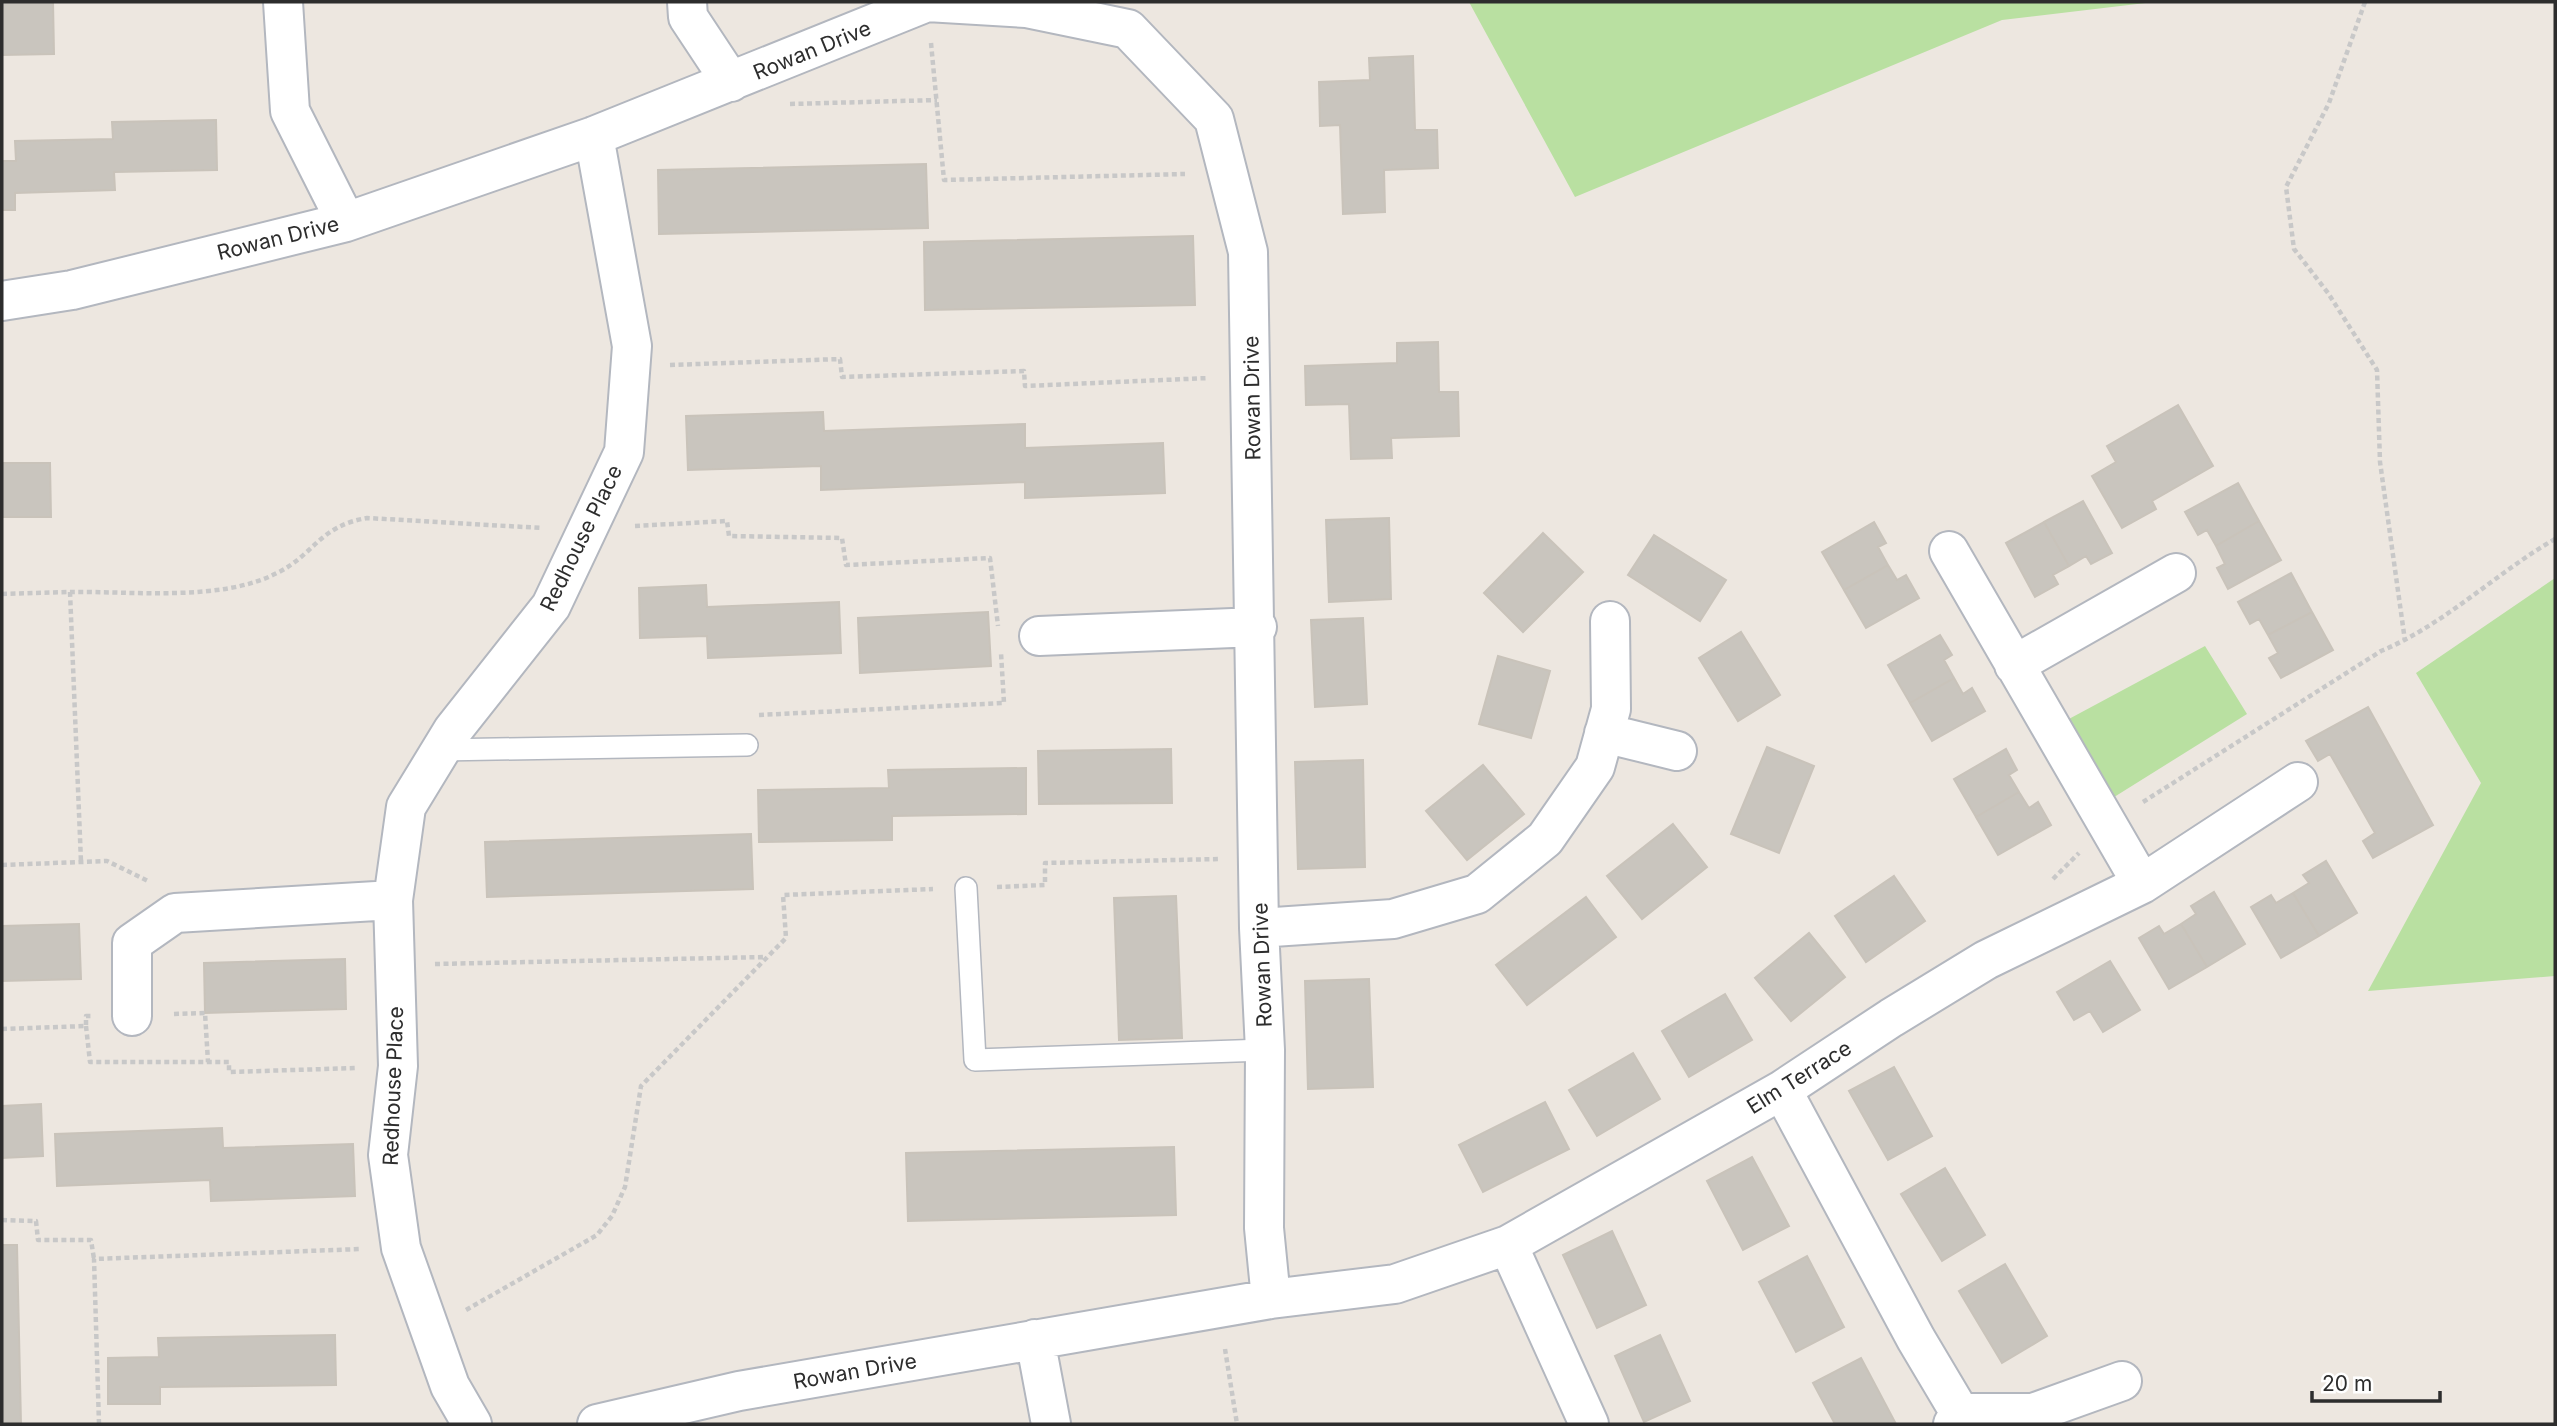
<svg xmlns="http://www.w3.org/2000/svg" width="2557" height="1426" viewBox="0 0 2557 1426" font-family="Inter,sans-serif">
	<rect width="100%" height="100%" fill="#ede7e0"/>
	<path fill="#b9e0a1" d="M 1469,2 L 2154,2 L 2002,20 L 1575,197 Z
		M 2555,578 L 2555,976 L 2368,991 L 2481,783 L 2416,673 Z
		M 2205,646 L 2247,714 L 2111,799 L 2067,720 Z"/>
	<path fill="#c9c5be" stroke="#c9c3ba" stroke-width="2" d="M 2,2 L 53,2 L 54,54 L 2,55 Z
		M 1413,56 L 1415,130 L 1437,130 L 1438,168 L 1384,170 L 1385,212 L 1343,214 L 1340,125 L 1320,126 L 1319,82 L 1370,80 L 1369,58 Z
		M 216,120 L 217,170 L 114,172 L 115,190 L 15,193 L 15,210 L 2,210 L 2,161 L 16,161 L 15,141 L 113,139 L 112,122 Z
		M 926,164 L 928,228 L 659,234 L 658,170 Z
		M 1193,236 L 1195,305 L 925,310 L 924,242 Z
		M 1438,342 L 1439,392 L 1458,392 L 1459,436 L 1391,438 L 1392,458 L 1351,459 L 1349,404 L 1306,405 L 1305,366 L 1397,363 L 1397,343 Z
		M 2178,405 L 2213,466 L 2152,501 L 2156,509 L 2122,528 L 2092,476 L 2116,462 L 2107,446 Z
		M 823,412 L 824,431 L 1025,424 L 1025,448 L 1163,443 L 1165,493 L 1025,498 L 1025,482 L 821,490 L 821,466 L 688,470 L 686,416 Z
		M 2,463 L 50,463 L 51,517 L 2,517 Z
		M 2238,483 L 2259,521 L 2216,546 L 2207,530 L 2198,535 L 2185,512 Z
		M 2083,501 L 2112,553 L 2091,564 L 2086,556 L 2069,566 L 2044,522 Z
		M 1389,518 L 1391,599 L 1329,602 L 1326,520 Z
		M 2259,521 L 2281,560 L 2228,589 L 2217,568 L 2225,564 L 2216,546 Z
		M 1874,522 L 1886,543 L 1878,547 L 1888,565 L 1844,590 L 1822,552 Z
		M 2044,522 L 2069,566 L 2053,575 L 2058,584 L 2035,597 L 2006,543 Z
		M 1543,533 L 1583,572 L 1523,632 L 1484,593 Z
		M 1654,535 L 1726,580 L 1700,621 L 1628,575 Z
		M 1888,565 L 1897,580 L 1906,575 L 1919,598 L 1866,628 L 1844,590 Z
		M 2291,573 L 2312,612 L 2268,635 L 2259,619 L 2250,624 L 2238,602 Z
		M 706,585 L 707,607 L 839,602 L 841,653 L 708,658 L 707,636 L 640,638 L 639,588 Z
		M 988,612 L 991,666 L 860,673 L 858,618 Z
		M 2312,612 L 2333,650 L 2281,678 L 2269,658 L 2278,653 L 2268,635 Z
		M 1363,618 L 1367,704 L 1315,707 L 1311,620 Z
		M 1741,632 L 1780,695 L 1738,721 L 1699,658 Z
		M 1940,635 L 1952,655 L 1944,660 L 1954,678 L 1910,703 L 1888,665 Z
		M 1498,656 L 1550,671 L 1531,738 L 1479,724 Z
		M 1954,678 L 1963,694 L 1972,688 L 1985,711 L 1932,741 L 1910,703 Z
		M 2368,707 L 2433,825 L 2373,858 L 2363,841 L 2375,833 L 2330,754 L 2318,761 L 2306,741 Z
		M 1767,747 L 1814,766 L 1779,853 L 1731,834 Z
		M 1171,749 L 1172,803 L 1039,804 L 1038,751 Z
		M 2006,749 L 2017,770 L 2009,775 L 2019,792 L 1976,817 L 1954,779 Z
		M 1363,760 L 1365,867 L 1298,869 L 1295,762 Z
		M 1483,765 L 1524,814 L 1467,860 L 1426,811 Z
		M 1026,768 L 1026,814 L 892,816 L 892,840 L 759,842 L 758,790 L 889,788 L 888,770 Z
		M 2019,792 L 2029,808 L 2038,802 L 2051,825 L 1998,855 L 1976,817 Z
		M 1673,824 L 1707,867 L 1642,919 L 1607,876 Z
		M 751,834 L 753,889 L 487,897 L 485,842 Z
		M 2326,861 L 2357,913 L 2319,936 L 2293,893 L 2309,883 L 2303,875 Z
		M 1894,876 L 1925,921 L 1866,962 L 1835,916 Z
		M 2214,892 L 2245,944 L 2207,967 L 2181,924 L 2196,914 L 2191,906 Z
		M 2293,893 L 2319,936 L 2281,958 L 2251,907 L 2271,895 L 2276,903 Z
		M 1176,896 L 1182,1038 L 1119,1040 L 1114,898 Z
		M 1586,897 L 1616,937 L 1527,1005 L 1496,965 Z
		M 79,924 L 81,979 L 2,981 L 2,926 Z
		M 2181,924 L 2207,967 L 2169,989 L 2139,938 L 2159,926 L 2164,934 Z
		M 1809,933 L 1845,977 L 1791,1021 L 1755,978 Z
		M 345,959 L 346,1009 L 205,1013 L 204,963 Z
		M 2110,961 L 2140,1010 L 2103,1032 L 2090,1011 L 2074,1020 L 2057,992 Z
		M 1369,979 L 1373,1087 L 1308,1089 L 1305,981 Z
		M 1725,994 L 1752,1040 L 1689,1077 L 1662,1031 Z
		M 1633,1053 L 1660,1099 L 1597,1136 L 1569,1090 Z
		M 1894,1067 L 1932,1136 L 1888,1160 L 1849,1091 Z
		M 1545,1102 L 1569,1149 L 1483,1192 L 1459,1145 Z
		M 41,1104 L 43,1156 L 2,1158 L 2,1106 Z
		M 222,1128 L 223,1148 L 353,1144 L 355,1196 L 211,1201 L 210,1180 L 57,1186 L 55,1134 Z
		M 1174,1147 L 1176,1215 L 908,1221 L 906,1153 Z
		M 1752,1157 L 1789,1226 L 1743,1250 L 1707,1181 Z
		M 1945,1168 L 1985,1235 L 1942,1261 L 1901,1194 Z
		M 1612,1231 L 1646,1305 L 1597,1328 L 1563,1255 Z
		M 2,1245 L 17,1245 L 21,1424 L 2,1424 Z
		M 1807,1256 L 1844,1327 L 1796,1352 L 1759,1282 Z
		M 2005,1264 L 2047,1336 L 2002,1363 L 1959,1291 Z
		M 335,1335 L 336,1385 L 160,1387 L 160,1404 L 108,1404 L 108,1358 L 159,1357 L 158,1338 Z
		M 1660,1335 L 1690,1401 L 1644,1422 L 1615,1356 Z
		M 1861,1358 L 1896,1424 L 1835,1424 L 1813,1383 Z"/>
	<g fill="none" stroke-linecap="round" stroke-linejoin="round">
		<defs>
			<path id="service" d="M 440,750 L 747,745
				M 966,888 L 975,1060 L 1265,1050"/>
			<path id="minor" d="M 283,2 L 290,111 L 346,222
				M 687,2 L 688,17 L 731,82
				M 2,301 L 72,290 L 346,222 L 594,136 L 927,2 L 1026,8 L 1128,29 L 1214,119 L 1248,252 L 1259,928 L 1265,1050 L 1264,1228 L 1271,1299 L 739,1391 L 597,1424
				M 1949,551 L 2142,884
				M 1039,636 L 1257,627
				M 2014,665 L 2176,573
				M 1604,733 L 1677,751
				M 1259,928 L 1393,919 L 1477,894 L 1545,839 L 1595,767 L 1611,709 L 1610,621
				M 132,1016 L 132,943 L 175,913 L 393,900
				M 1782,1090 L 1916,1339 L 1960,1413 L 1953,1424
				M 1508,1245 L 1589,1424
				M 1271,1299 L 1395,1284 L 1508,1245 L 1782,1090 L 1891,1018 L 1986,960 L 2142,884 L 2298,782
				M 1035,1339 L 1051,1424
				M 1960,1413 L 2033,1413 L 2122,1381
				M 472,1424 L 450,1386 L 401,1248 L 388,1155 L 398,1066 L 393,900 L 406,807 L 453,730 L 551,606 L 624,452 L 632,346 L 594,136"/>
		</defs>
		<use href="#service" stroke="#b3b7bf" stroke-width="24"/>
		<use href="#minor" stroke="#b3b7bf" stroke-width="42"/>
		<path stroke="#c8c8c8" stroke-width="4.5" stroke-dasharray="5 3.5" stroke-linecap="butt" d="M 2365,2 L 2329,103 L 2286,187 L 2294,249 L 2328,293 L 2377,370 L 2380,462 L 2405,641
			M 931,43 L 944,180 L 1185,174
			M 790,104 L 937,100
			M 670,365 L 840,359 L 842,377 L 1024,371 L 1025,386 L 1209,378
			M 635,526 L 727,521 L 729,536 L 842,538 L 846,565 L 990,558 L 998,626
			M 70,592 C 133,591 221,602 277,573 C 314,555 319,526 367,518 L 542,528
			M 2,594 L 70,592 L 81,862
			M 759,715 L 1004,703 L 1001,653
			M 2143,802 L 2381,651 C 2444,625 2496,573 2555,539
			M 2,865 L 107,861 L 150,882
			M 2053,879 L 2079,853
			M 997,887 L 1045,885 L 1045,863 L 1219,859
			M 435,964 L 766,957
			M 174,1014 L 205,1013 L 208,1062
			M 86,1026 L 90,1062 L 229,1062 L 229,1072 L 357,1068
			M 2,1029 L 86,1026 L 86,1016 L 92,1016
			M 2,1220 L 36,1221 L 38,1240 L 91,1240 L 94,1259
			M 466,1310 L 597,1235 L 612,1216 L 625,1187 L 641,1086 L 786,938 L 783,895 L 933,889
			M 1225,1349 L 1237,1424
			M 99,1424 L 94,1259 L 361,1249"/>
		<use href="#service" stroke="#fff" stroke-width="21"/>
		<use href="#minor" stroke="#fff" stroke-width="38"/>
	</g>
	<g text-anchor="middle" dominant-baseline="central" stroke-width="7" stroke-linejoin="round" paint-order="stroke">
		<g font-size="21" fill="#2d2d2d" stroke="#fff">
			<text transform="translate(812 50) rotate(-22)">Rowan Drive</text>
			<text transform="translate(278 238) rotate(-14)">Rowan Drive</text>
			<text transform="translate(1252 398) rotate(-91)">Rowan Drive</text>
			<text transform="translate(581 538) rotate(-64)">Redhouse Place</text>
			<text transform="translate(1262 965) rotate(-92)">Rowan Drive</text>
			<text transform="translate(1799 1077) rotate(-32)">Elm Terrace</text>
			<text transform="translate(393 1086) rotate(-88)">Redhouse Place</text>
			<text transform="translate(855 1371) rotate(-10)">Rowan Drive</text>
		</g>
	</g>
	<rect width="2557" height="1426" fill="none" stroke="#2d2d2d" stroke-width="7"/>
	<path d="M2312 1391v10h128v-10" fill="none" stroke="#2d2d2d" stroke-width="3.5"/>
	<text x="2322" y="1391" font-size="21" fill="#2d2d2d" stroke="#ffffff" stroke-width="5" paint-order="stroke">20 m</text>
</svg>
